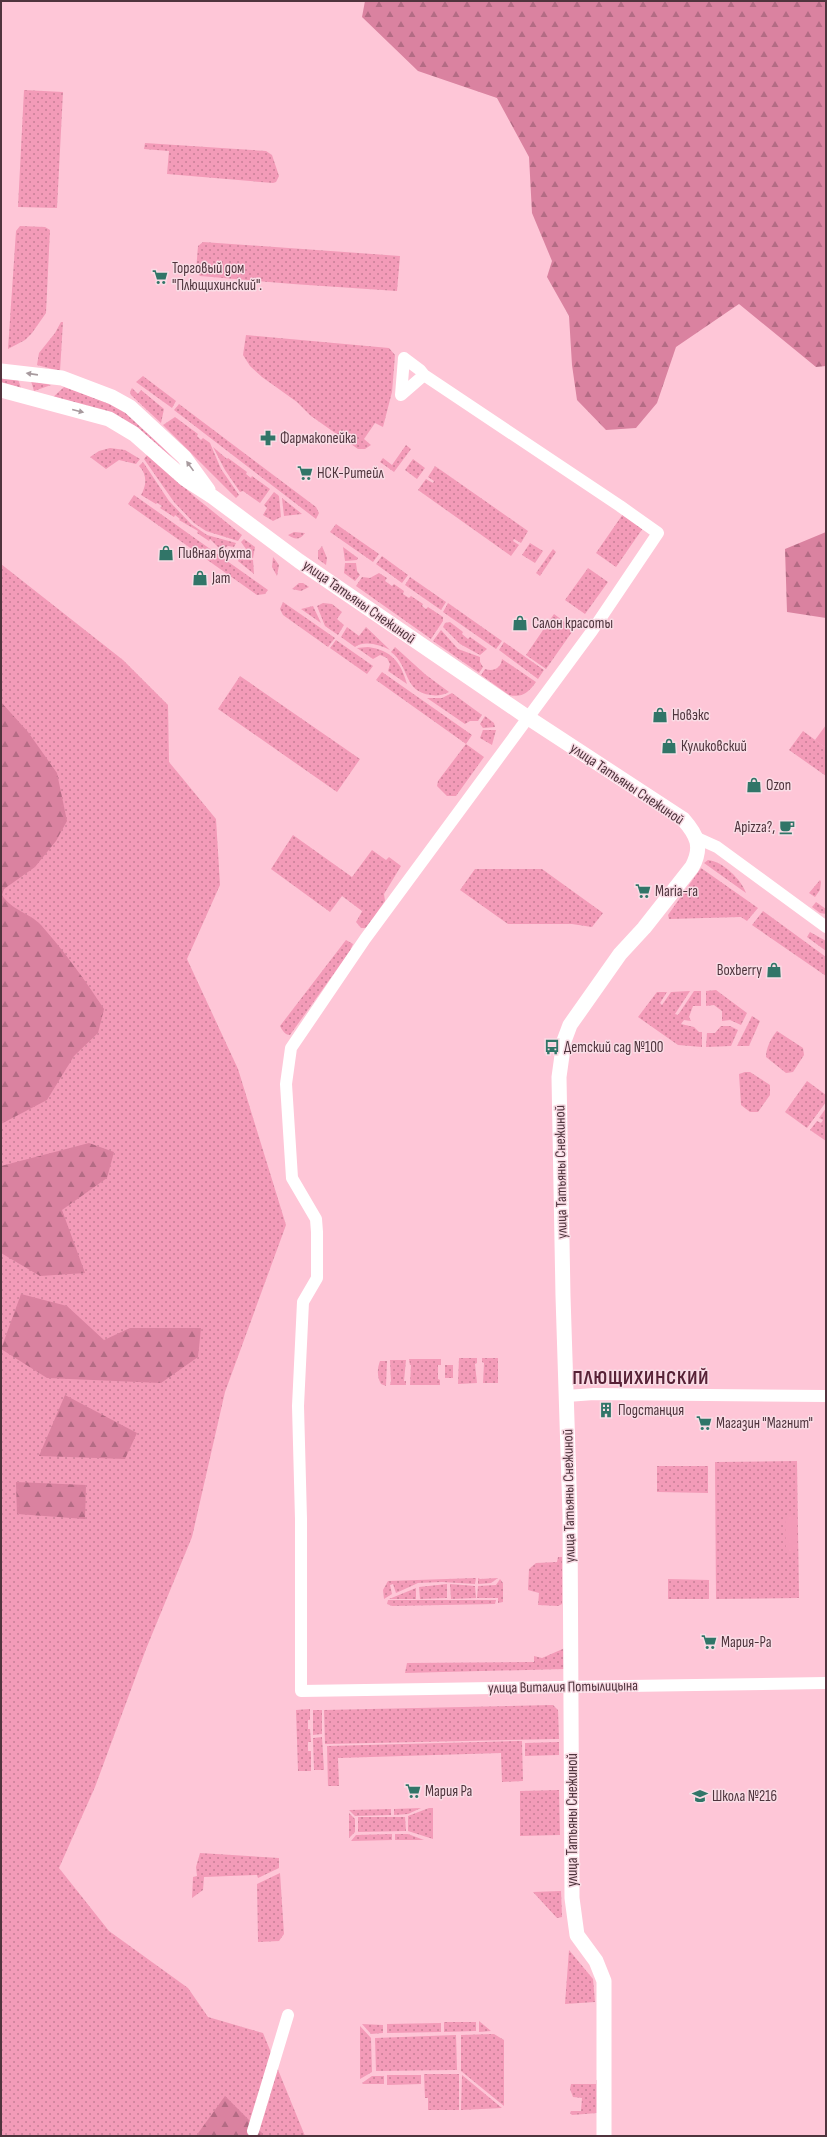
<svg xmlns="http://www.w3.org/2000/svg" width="827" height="2137" viewBox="0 0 827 2137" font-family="'Sofia Sans Condensed',sans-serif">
	<defs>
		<pattern id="green-dots" width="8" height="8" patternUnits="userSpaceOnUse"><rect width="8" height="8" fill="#f39bb8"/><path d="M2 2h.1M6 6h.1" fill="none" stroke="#c77f97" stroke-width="1.8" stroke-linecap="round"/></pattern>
		<pattern id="forest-firs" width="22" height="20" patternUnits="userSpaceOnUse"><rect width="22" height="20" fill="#da82a0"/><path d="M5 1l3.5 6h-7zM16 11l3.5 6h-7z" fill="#b36b84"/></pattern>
	</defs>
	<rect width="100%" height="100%" fill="#fec6d7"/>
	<path fill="url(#green-dots)" d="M 24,90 L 63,92 L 57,208 L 18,207 Z
		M 145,143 L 266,151 L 272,155 L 279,176 L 276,182 L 273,183 L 167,174 L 169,151 L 144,149 Z
		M 20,226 L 45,227 L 50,230 L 46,313 L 32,333 L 25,340 L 8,349 L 16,231 Z
		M 203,242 L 400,256 L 397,291 L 293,284 L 200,276 L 196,271 L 198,246 Z
		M 61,322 L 63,322 L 60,371 L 37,365 L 39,353 L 55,333 Z
		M 246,335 L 389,348 L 395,355 L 392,392 L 383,427 L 375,423 L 364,439 L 371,445 L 365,449 L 358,449 L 311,416 L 297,402 L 262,377 L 250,366 L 243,355 Z
		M 143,376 L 176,401 L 172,408 L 136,382 Z
		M 1,377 L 18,379 L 21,388 L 1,382 Z
		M 31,381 L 51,385 L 34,391 Z
		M 64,387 L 114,405 L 135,418 L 183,469 L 134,425 L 50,400 Z
		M 132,388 L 138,394 L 141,390 L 164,409 L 161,423 L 131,395 L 130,392 Z
		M 179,404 L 316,507 L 319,513 L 316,519 L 174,410 Z
		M 175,417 L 198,434 L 197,436 L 201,440 L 203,438 L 210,443 L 221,469 L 239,495 L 236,498 L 163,425 Z
		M 406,445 L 411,449 L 394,472 L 380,462 L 383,458 L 392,465 Z
		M 213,447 L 227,459 L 228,458 L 247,472 L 246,474 L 251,478 L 252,476 L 270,489 L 260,503 L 243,491 L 240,492 L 225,470 Z
		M 110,448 L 125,450 L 140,459 L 136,464 L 119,460 L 106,469 L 90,457 L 99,451 Z
		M 148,454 L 195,497 L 242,535 L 238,541 L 206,531 L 194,523 L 174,502 L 144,459 Z
		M 413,459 L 425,468 L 417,479 L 405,470 Z
		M 143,462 L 169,501 L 191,524 L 207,535 L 236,543 L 234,547 L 228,546 L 221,550 L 210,539 L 209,541 L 197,533 L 198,531 L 179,520 L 180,519 L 175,515 L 174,517 L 160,508 L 162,506 L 157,503 L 156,504 L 141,495 C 147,485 147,474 139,466 Z
		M 435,466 L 528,531 L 521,543 L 514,539 L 513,541 L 519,545 L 511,556 L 418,490 L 426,479 L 433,483 L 434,481 L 428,477 Z
		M 274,492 L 279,496 L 281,517 L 273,521 L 263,515 L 267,508 L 264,505 Z
		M 134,495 L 268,590 L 265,594 L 257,595 L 128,504 Z
		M 282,498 L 302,514 L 284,516 Z
		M 623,514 L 643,528 L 616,567 L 596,553 Z
		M 336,524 L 379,554 L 373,562 L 330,532 Z
		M 294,532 L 305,533 C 300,540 295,540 288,535 Z
		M 244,539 L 255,547 L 253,558 L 248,557 L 246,549 L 241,542 Z
		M 530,543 L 543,551 L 535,563 L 522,555 Z
		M 322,546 L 327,558 L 326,565 L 318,559 L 318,551 Z
		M 343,547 L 358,558 L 357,560 L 345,561 Z
		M 553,549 L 556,552 L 540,576 L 536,573 Z
		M 382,556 L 408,575 L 402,583 L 376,564 Z
		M 273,557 L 279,565 L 277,576 L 272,567 Z
		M 239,559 L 253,560 L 254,574 L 238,561 Z
		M 345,563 L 356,563 L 357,571 L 360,575 L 355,581 L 344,573 Z
		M 1,564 L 123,660 L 168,705 L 169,762 L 216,819 L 220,885 L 187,959 L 238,1069 L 286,1225 L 225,1392 L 192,1537 L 146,1649 L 95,1787 L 59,1868 L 109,1931 L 188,1988 L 208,2017 L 263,2033 L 305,2136 L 1,2136 Z
		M 588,568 L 608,582 L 585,614 L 565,600 Z
		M 379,573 L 387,578 L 385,581 L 392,586 L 394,584 L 404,591 L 403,594 L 409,598 L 411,596 L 423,604 L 422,606 L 426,609 L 428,607 L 443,617 L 443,621 L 431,639 L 356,586 L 362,577 L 370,578 Z
		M 410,577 L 446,602 L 441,610 L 405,585 Z
		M 299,583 L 303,583 L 309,587 L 301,591 L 292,589 Z
		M 283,602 L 335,638 L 328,647 L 283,615 L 280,609 Z
		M 323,603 L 332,604 L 342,612 L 337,619 L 344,625 L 338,635 L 325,626 L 317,606 Z
		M 448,603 L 502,641 L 496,649 L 443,612 Z
		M 313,606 L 321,623 L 301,609 Z
		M 554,614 L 574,629 L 546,669 L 526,655 Z
		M 450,622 L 463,632 L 462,634 L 468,639 L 470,637 L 487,649 L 480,655 L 460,644 L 443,627 L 445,623 Z
		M 347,627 L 359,636 L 366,627 L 390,650 C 380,645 365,640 355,647 L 341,637 Z
		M 441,630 L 458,649 L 480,657 L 480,662 L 483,667 L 479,673 L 433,641 Z
		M 336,640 L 373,666 L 367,674 L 330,648 Z
		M 504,642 L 544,670 L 538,679 L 499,650 Z
		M 368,647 C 391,650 401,662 407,684 L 388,671 L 390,664 L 387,658 L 380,655 L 373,659 L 357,648 Z
		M 395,647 L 426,675 L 449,692 C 444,695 437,696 431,695 C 403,692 410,666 391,652 Z
		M 502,659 L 536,682 C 528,693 522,698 509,695 L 481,675 L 485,669 C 494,672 501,668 502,659 Z
		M 382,672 L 472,735 L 466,744 L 484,757 L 456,796 L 447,796 L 437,786 L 438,781 L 466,744 L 376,680 Z
		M 240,676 L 360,759 L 337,792 L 218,709 Z
		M 452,693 L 482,715 L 478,721 L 470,721 L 465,724 L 427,698 L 442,698 Z
		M 485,716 L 494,723 L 495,727 L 483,728 L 480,724 Z
		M 483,730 L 496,730 L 492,745 L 480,738 Z
		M 803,731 L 826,748 L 826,776 L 789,750 Z
		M 293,835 L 352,877 L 372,850 L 386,860 L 389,857 L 401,866 L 384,894 L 385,901 L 366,928 L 361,928 L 356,922 L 364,908 L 362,911 L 342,896 L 330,912 L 271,869 Z
		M 708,860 C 722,861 741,879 746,893 L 704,863 Z
		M 701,868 L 758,908 L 747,921 L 741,917 L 669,919 L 668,915 Z
		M 475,869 L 542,869 L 603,913 L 592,927 L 572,924 L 508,924 L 460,890 Z
		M 820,880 L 821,882 L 820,890 L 815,897 L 809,893 Z
		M 816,902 L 826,909 L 826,914 L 820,913 L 812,907 Z
		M 763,911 L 826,957 L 826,976 L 752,925 Z
		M 810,932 L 826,941 L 826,951 L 807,937 Z
		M 346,940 L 353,944 L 350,951 L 290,1035 C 285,1035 282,1030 280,1026 Z
		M 716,990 L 747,1013 L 741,1025 L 730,1020 L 722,1021 L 722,1011 L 714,1005 L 706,1006 L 706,991 Z
		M 690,991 L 675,1014 L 678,1015 L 694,991 L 701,991 L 701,1006 L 693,1006 L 689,1017 L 691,1021 L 684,1020 L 681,1024 L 694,1027 L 699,1032 L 702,1032 L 702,1047 L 678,1045 L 638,1017 L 657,992 L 667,992 L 660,1003 L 662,1005 L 671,992 Z
		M 752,1016 L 760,1021 L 749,1046 L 737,1046 Z
		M 721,1026 L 730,1026 L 738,1030 L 731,1046 L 706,1047 L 707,1033 L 715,1033 Z
		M 777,1031 L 803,1048 L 804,1055 L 793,1072 L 786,1073 L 766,1057 C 766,1048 771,1038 777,1031 Z
		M 745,1072 L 750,1072 L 770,1085 L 770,1095 L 758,1112 L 750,1112 L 741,1105 L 739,1074 Z
		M 807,1081 L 826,1095 L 826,1102 L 807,1128 L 785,1112 Z
		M 826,1108 L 826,1141 L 810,1130 L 817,1121 L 821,1123 L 823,1120 L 819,1118 Z
		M 459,1358 L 477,1358 L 477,1363 L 475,1364 L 477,1383 L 458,1384 Z
		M 482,1358 L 498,1358 L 498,1383 L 483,1383 L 484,1363 L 482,1362 Z
		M 409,1359 L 441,1359 L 441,1365 L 438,1365 L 438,1379 L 440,1380 L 440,1385 L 410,1385 L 411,1365 L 410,1365 Z
		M 390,1360 L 406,1360 L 404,1381 L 406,1381 L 406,1385 L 390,1385 L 391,1381 Z
		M 380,1361 L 387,1361 L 386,1386 L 381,1384 C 377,1377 377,1369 380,1361 Z
		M 445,1365 L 453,1365 L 453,1378 L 445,1378 Z
		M 797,1461 L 799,1598 L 716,1599 L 715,1462 Z
		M 657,1466 L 708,1466 L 708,1493 L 657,1492 Z
		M 558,1557 L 562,1557 L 562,1604 L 558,1606 L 538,1605 L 539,1593 L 528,1590 L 529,1569 L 536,1563 L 557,1562 Z
		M 476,1578 L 475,1584 L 442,1582 L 418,1583 L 396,1593 L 393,1584 L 390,1585 L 392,1594 L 384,1599 L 383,1590 L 388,1581 Z
		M 478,1578 L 480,1579 L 498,1578 L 491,1583 L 478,1584 Z
		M 500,1579 L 503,1583 L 503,1602 L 498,1603 L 498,1598 L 477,1598 L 478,1586 L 496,1585 Z
		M 668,1579 L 709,1580 L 709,1599 L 668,1599 Z
		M 447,1584 L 447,1598 L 420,1599 L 419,1587 Z
		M 450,1584 L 475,1586 L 476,1598 L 451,1599 Z
		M 416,1588 L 416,1599 L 389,1599 Z
		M 388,1600 L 496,1600 L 495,1604 L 392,1606 L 387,1604 Z
		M 565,1648 L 564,1669 L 405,1673 L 407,1663 L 534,1662 L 534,1656 L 542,1658 Z
		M 553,1705 L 558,1710 L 559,1739 L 325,1744 L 324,1710 Z
		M 310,1709 L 310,1720 L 308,1720 L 308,1729 L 310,1729 L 311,1742 L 308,1742 L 308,1751 L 311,1751 L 311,1771 L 298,1771 L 296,1710 Z
		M 313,1710 L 322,1710 L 322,1734 L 313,1735 Z
		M 322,1737 L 324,1770 L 314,1770 L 313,1738 Z
		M 522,1741 L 523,1781 L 502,1782 L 501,1753 L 338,1758 L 339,1786 L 328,1786 L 327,1746 Z
		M 559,1742 L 559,1755 L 525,1756 L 525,1743 Z
		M 559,1790 L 560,1835 L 520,1836 L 520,1791 Z
		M 421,1808 L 408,1814 L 394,1815 L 394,1809 Z
		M 429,1808 L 433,1808 L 433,1839 L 408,1831 L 408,1816 Z
		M 391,1809 L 391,1815 L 355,1816 L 349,1810 Z
		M 349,1813 L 355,1819 L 355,1832 L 349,1838 Z
		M 358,1817 L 405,1817 L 406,1831 L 358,1832 Z
		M 392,1834 L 392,1840 L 351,1841 L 356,1835 Z
		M 395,1834 L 408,1834 L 424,1840 L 395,1840 Z
		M 200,1853 L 279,1858 L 279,1868 L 258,1878 L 257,1875 L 204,1877 L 203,1890 L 192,1898 L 193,1877 L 197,1876 L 196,1867 Z
		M 280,1873 L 284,1934 L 279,1941 L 258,1942 L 257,1884 Z
		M 561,1891 L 562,1917 L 557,1918 L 533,1892 Z
		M 569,1950 L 593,1979 L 595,2002 L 565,2004 Z
		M 479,2021 L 491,2031 L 479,2032 Z
		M 444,2022 L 476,2022 L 476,2031 L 444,2032 Z
		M 441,2023 L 441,2032 L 387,2033 L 387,2024 Z
		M 362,2024 L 383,2025 L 383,2033 L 371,2034 Z
		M 360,2026 L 371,2038 L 372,2072 L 360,2079 Z
		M 494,2034 L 504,2040 L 504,2106 L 461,2071 L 461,2035 Z
		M 456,2035 L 457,2070 L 376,2071 L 375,2038 Z
		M 424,2074 L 459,2074 L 459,2110 L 428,2110 L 428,2098 L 425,2098 Z
		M 387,2075 L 421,2075 L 421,2084 L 387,2085 Z
		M 462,2075 L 502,2108 L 461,2110 Z
		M 372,2076 L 384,2076 L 384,2084 L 363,2084 L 362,2083 Z
		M 596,2080 L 600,2080 L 597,2113 L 572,2115 L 570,2113 L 571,2111 L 581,2111 L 582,2098 L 573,2097 L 570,2089 L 571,2084 L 596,2084 Z"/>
	<path fill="url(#forest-firs)" d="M 365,1 L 826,1 L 826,366 L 816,367 L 739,304 L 676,347 L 657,403 L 636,428 L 606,430 L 577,400 L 572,365 L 569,316 L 547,277 L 552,261 L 532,213 L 529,157 L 497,98 L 418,71 L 362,17 Z
		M 826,532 L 826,618 L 787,612 L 785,549 Z
		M 1,699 L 1,702 L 28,732 L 57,773 L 67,821 L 56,841 L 35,867 L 4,889 L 2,895 C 11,910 30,913 41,925 C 64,951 85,980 104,1009 L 98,1033 L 74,1056 L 47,1100 L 1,1124 Z
		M 89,1143 L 114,1152 L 107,1178 L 62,1210 L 85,1273 L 40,1276 L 1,1253 L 1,1166 Z
		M 21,1294 L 67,1306 L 104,1340 L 130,1328 L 201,1328 L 198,1357 L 161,1383 L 47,1378 L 1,1349 Z
		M 65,1395 L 137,1433 L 125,1459 L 39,1456 Z
		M 16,1482 L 86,1485 L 85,1519 L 17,1514 Z
		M 225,2096 L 262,2133 L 262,2136 L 196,2136 Z"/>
	<path fill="#f39bb8" d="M 826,725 L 826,748 L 815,740 Z
		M 785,1516 L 796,1516 L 797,1553 L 786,1553 Z"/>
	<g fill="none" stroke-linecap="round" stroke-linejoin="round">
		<path stroke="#fff" stroke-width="12" d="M 404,358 L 420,370 L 424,375 L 620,506 L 658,533 L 592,631 L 365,939 L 291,1048 L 286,1084 L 292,1178 L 316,1219 L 317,1232 L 317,1278 L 303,1302 L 298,1406 L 301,1519 L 301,1691 L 826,1683
			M 401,395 L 404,358
			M 401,395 L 424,375
			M 697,838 L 717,847 L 826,927
			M 567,1396 L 594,1394 L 826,1396
			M 253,2131 L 288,2015"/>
		<path stroke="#fff" stroke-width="15" d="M 1,371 L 62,378 L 112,397 L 130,407 L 184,457 L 208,490
			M 1,390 L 109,419 L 134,434 L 185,479 L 213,497 L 299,561 L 527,717 L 683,819 C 697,835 703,847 692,867 L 644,928 L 620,954 L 570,1025 L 564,1041 L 559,1077 L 563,1296 L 570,1515 L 572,1898 L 577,1935 L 596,1961 L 604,1981 L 604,2136"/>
	</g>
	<defs><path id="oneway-solid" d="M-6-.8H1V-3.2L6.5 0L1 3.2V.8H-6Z"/></defs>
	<g fill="#a79a9e">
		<use href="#oneway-solid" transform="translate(32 374) rotate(-172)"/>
		<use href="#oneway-solid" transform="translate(78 411) rotate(14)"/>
		<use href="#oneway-solid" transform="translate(190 466) rotate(-126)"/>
	</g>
	<defs>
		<symbol id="supermarket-bare" viewBox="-9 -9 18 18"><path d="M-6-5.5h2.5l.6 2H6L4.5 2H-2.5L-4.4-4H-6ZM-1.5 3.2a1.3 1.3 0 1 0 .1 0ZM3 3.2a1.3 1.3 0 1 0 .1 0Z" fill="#317568" stroke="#f9dce5" stroke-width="2.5" paint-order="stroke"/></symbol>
		<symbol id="pharmacy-bare" viewBox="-9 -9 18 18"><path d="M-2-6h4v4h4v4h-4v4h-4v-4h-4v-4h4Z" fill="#317568" stroke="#f9dce5" stroke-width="2.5" paint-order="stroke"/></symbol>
		<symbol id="shop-bare" viewBox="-9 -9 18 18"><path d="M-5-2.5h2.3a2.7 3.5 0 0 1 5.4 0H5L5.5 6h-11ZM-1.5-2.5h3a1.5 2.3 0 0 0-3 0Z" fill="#317568" stroke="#f9dce5" stroke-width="2.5" paint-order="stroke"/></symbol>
		<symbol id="cafe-bare" viewBox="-9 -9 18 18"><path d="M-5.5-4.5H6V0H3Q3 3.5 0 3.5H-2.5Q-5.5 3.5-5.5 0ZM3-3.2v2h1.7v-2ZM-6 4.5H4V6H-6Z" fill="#317568" stroke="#f9dce5" stroke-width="2.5" paint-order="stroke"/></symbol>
		<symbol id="bus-bare" viewBox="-9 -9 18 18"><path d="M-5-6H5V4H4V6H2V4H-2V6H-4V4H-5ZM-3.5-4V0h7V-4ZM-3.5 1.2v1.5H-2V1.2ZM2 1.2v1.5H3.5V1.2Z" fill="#317568" stroke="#f9dce5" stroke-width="2.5" paint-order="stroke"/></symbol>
		<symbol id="building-bare" viewBox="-9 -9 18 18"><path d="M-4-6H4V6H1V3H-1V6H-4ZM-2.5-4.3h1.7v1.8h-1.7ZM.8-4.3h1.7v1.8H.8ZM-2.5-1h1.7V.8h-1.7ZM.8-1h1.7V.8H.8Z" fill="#317568" stroke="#f9dce5" stroke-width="2.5" paint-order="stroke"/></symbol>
		<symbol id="school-bare" viewBox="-9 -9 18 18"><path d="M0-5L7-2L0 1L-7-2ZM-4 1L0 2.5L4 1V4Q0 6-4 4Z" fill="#317568" stroke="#f9dce5" stroke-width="2.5" paint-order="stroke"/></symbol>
	</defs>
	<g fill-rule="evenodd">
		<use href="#supermarket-bare" x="149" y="266" width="22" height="22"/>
		<use href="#pharmacy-bare" x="257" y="427" width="22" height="22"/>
		<use href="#supermarket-bare" x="294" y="462" width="22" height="22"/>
		<use href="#shop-bare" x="155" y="542" width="22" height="22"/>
		<use href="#shop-bare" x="189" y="567" width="22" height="22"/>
		<use href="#shop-bare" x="509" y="612" width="22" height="22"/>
		<use href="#shop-bare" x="649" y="704" width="22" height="22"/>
		<use href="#shop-bare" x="658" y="735" width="22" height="22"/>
		<use href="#shop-bare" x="743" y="774" width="22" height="22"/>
		<use href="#cafe-bare" x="776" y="816" width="22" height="22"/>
		<use href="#supermarket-bare" x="632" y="880" width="22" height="22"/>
		<use href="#shop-bare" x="763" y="959" width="22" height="22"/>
		<use href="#bus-bare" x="541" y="1036" width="22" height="22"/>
		<use href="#building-bare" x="595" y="1399" width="22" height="22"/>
		<use href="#supermarket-bare" x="693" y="1412" width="22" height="22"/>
		<use href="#supermarket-bare" x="698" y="1631" width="22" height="22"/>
		<use href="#supermarket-bare" x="402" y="1780" width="22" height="22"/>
		<use href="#school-bare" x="689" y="1785" width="22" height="22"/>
	</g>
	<g text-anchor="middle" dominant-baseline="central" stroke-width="3" stroke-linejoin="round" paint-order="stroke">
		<g font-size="15" fill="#4f343d" stroke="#f9dce5" text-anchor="start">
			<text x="172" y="268">Торговый дом<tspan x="172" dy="17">"Плющихинский".</tspan></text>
			<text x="280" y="438">Фармакопейка</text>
			<text x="317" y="473">НСК-Ритейл</text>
			<text x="178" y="553">Пивная бухта</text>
			<text x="212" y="578">Jam</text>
			<text x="532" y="623">Салон красоты</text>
			<text x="672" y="715">Новэкс</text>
			<text x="681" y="746">Куликовский</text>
			<text x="766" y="785">Ozon</text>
			<text x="775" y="827" text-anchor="end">Apizza?,</text>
			<text x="655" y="891">Maria-ra</text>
			<text x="762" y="970" text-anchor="end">Boxberry</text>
			<text x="564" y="1047">Детский сад №100</text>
			<text x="618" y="1410">Подстанция</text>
			<text x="716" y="1423">Магазин "Магнит"</text>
			<text x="721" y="1642">Мария-Ра</text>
			<text x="425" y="1791">Мария Ра</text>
			<text x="712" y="1796">Школа №216</text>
		</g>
		<g font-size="15" fill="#4f343d" stroke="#f9dce5">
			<text transform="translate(359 602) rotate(35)">улица Татьяны Снежиной</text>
			<text transform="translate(627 784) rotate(34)">улица Татьяны Снежиной</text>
			<text transform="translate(561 1172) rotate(-91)">улица Татьяны Снежиной</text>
			<text transform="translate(569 1496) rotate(-91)">улица Татьяны Снежиной</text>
			<text transform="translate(563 1687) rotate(-1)">улица Виталия Потылицына</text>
			<text transform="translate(572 1820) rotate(-90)">улица Татьяны Снежиной</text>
		</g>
		<g font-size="19" font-weight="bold" letter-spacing="1" fill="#582237" stroke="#f9dce5">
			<text x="641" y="1378">ПЛЮЩИХИНСКИЙ</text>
		</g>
	</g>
	<rect width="827" height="2137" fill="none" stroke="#4f343d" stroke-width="4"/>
</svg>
